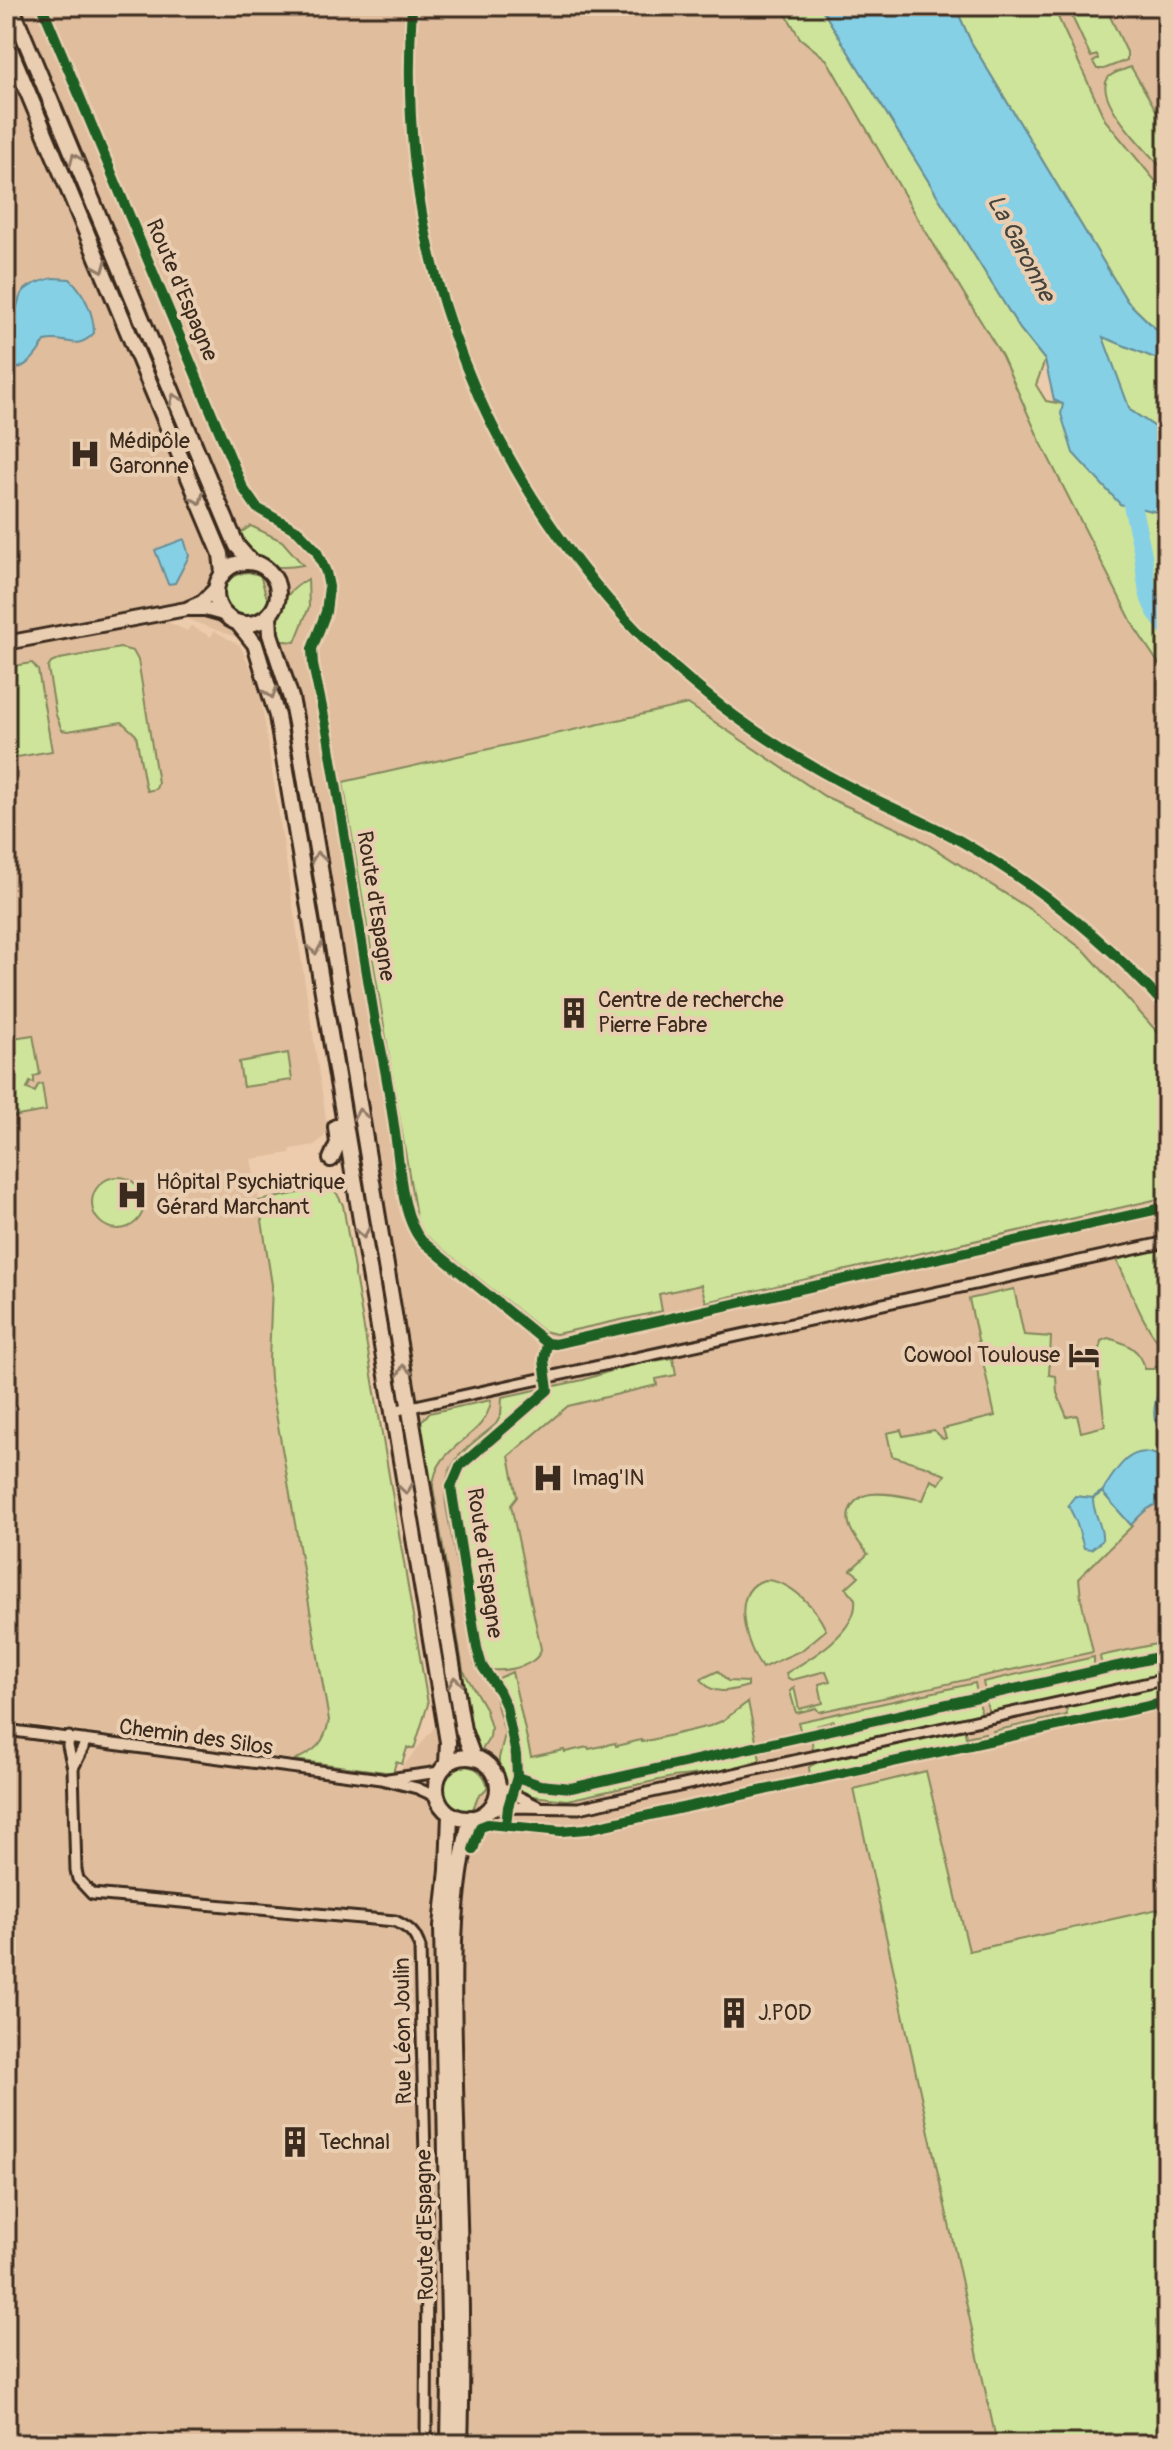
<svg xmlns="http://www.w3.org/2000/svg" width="1173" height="2450" viewBox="0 0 1173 2450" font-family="Pangolin,sans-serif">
	<rect width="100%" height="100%" fill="#ecccac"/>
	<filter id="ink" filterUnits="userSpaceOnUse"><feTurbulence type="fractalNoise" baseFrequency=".0125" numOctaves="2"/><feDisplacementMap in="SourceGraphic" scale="16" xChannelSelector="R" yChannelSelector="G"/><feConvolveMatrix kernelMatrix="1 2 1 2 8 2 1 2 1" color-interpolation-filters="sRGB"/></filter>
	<g filter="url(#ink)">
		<path fill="#dfbd9d" d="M 6,6 L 781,6 L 800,38 L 827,60 L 917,217 L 1002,356 L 1040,441 L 1135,628 L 1167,676 L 1167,2444 L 6,2444 L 6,1723 L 396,1775 L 437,1724 L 319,1000 L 281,801 L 262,688 L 241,639 L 176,615 L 6,637 Z
			M 1053,6 L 1167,6 L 1167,195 L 1105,120 Z
			M 166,621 L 187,631 L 191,626 L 211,637 L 214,631 L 240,645 L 259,687 L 327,1125 L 324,1137 L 314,1145 L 291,1149 L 290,1153 L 251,1159 L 259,1201 L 323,1188 L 336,1192 L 343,1205 L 428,1704 L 414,1749 L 407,1748 L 402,1764 L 396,1762 L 393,1773 L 6,1721 L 6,649 Z"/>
		<path fill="#cde49a" stroke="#84875c" stroke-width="2" d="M 781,6 L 820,6 L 1020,329 L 1045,360 L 1036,385 L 1046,401 L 1063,404 L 1120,504 L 1167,514 L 1167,676 L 1135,628 L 1040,441 L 1002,356 L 917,217 L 827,60 L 800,38 Z
			M 955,6 L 1053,6 L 1105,120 L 1167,195 L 1167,340 L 1127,301 L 971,42 Z
			M 1067,6 L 1105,6 L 1127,52 L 1127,60 L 1104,69 L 1097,69 L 1093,62 L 1098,59 L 1097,55 L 1091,57 Z
			M 1131,67 L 1167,129 L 1167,173 C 1153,158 1092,99 1108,78 C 1112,72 1124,70 1131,67 Z
			M 1102,336 L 1167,363 L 1167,435 L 1130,410 Z
			M 251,526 L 282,541 L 303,565 C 268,572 256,563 237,535 Z
			M 248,572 L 260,575 L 267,598 L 270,599 C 252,654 190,580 248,572 Z
			M 308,579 L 309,607 L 295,642 L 286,641 L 278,642 C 275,612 280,595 308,579 Z
			M 120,648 L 133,651 L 138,660 L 158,783 L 156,789 L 147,791 L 145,785 L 136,735 L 122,722 L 68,731 L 62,730 L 56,715 L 48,668 L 51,663 L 60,659 Z
			M 32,663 L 38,670 L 52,751 L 6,759 L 6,667 Z
			M 688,704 L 824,796 L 916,837 L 1031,910 L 1086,952 L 1167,1043 L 1167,1197 L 706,1302 L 701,1285 L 659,1294 L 662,1311 L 556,1334 L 543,1331 L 424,1234 L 417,1222 L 343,782 Z
			M 33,1035 L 40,1074 L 34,1077 L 34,1083 L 30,1082 L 27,1089 L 35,1092 L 38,1085 L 42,1084 L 46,1111 L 6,1118 L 6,1039 Z
			M 288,1053 L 292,1080 L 243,1087 L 239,1062 Z
			M92 1203a26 26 0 1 1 52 0a26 26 0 1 1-52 0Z
			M 323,1188 L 336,1192 L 343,1205 L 428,1704 L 414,1749 L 407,1748 L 402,1764 L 396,1762 L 393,1773 L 294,1760 C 315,1752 325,1743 329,1720 L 270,1379 L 269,1361 L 272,1285 L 259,1201 Z
			M 1167,1247 L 1167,1352 C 1142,1327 1131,1289 1116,1258 Z
			M 1014,1289 L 1024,1335 L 1051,1337 L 1049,1375 L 1056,1376 L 1057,1393 L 1067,1417 L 1077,1415 L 1081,1432 L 1105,1426 L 1098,1368 L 1101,1341 L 1108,1338 C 1126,1343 1141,1349 1145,1369 L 1153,1369 L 1161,1363 L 1166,1365 L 1167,1363 L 1167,1452 L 1164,1445 L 1157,1455 L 1103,1493 L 1132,1526 L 1079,1578 L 1081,1599 L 1093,1652 L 819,1712 L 816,1708 L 796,1713 L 790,1691 L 794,1687 L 799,1709 L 823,1703 L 819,1684 L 830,1681 L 826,1671 L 792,1680 L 788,1678 L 786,1673 C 810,1659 859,1631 855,1599 L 846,1588 L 859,1576 L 851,1570 L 868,1554 C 857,1540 839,1521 854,1503 C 858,1498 864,1495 871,1494 C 888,1492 906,1497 923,1500 L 931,1480 L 939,1484 L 945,1475 L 926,1466 L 892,1456 L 887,1433 L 901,1430 L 903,1436 L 934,1430 L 943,1439 L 946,1438 L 943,1429 L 995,1416 L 969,1299 Z
			M 673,1358 L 676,1375 L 656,1379 L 657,1385 L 568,1406 L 509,1456 L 517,1497 L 511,1505 L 541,1649 C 537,1670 491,1675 475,1666 L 446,1505 C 441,1460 466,1450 496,1424 L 501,1415 L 502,1397 L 583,1380 L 629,1365 Z
			M 491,1400 C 487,1439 435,1443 433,1487 L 463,1670 L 485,1708 L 491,1728 L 490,1737 L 480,1753 L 470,1738 L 419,1424 L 429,1413 Z
			M 764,1580 C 791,1580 816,1608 826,1630 L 802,1650 L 762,1668 C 747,1647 728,1592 764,1580 Z
			M 1156,1644 L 1158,1655 L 1107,1666 L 1101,1662 L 1100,1656 Z
			M 1094,1657 L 1094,1669 L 985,1692 L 983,1682 Z
			M 1160,1662 L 1161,1670 L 1156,1678 L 989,1714 L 986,1700 Z
			M 718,1671 L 728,1681 L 748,1682 L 748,1686 C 731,1691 712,1697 701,1679 Z
			M 512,1672 L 531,1757 L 564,1750 L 565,1752 L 588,1747 L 589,1749 L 615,1743 L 616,1746 L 641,1740 L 642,1742 L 710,1726 L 722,1721 L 748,1702 L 760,1760 L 719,1772 L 673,1777 L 567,1800 L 532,1796 L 510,1788 L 499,1775 L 499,1758 L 505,1734 L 492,1687 L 499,1678 Z
			M 975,1683 L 977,1694 L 836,1725 L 834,1721 L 816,1726 L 816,1729 L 801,1733 L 798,1722 Z
			M 1167,1684 L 1167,1698 L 994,1736 L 993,1731 L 1067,1715 L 1066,1706 Z
			M 979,1701 L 982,1716 L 842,1746 L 813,1750 L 812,1742 L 815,1737 Z
			M 964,1728 L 966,1737 L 985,1733 L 987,1738 L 810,1776 L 809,1767 L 818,1762 Z
			M 461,1766 C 476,1766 484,1772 488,1787 L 478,1797 L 472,1811 C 439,1817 429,1777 461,1766 Z
			M 926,1771 L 969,1951 L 1167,1907 L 1167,2444 L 997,2444 L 854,1789 Z"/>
		<path fill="#86d0e6" stroke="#688e96" stroke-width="2" d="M 820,6 L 955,6 L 971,42 L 1127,301 L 1167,340 L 1167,363 L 1103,337 L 1130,410 L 1167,435 L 1167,514 L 1120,504 L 1073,453 L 1061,414 L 1063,404 L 1054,400 L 1045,360 L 1020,329 Z
			M 53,278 L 70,279 C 84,292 94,314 94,333 C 76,353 65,335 45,341 C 35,358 27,368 6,372 L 6,318 L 13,316 C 17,310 17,305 20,297 C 24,285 42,281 53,278 Z
			M 184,539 L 189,556 L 175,583 L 168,584 L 155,550 Z
			M 1164,1380 L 1167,1383 L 1166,1434 C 1162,1430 1158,1427 1156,1423 C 1151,1412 1158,1389 1164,1380 Z
			M 1164,1444 L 1167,1452 L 1167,1502 C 1152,1502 1141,1514 1131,1525 L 1102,1492 C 1114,1473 1129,1443 1157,1455 Z
			M 1075,1496 L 1093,1498 C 1092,1513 1104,1526 1102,1541 L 1091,1549 L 1084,1548 L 1076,1521 L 1068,1505 Z"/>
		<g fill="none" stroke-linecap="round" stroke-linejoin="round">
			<path stroke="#688e96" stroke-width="3" d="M 1093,1498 L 1102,1492"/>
			<path stroke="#86d0e6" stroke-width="18" d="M 1128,485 C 1132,509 1139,532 1143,555 C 1148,587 1144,600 1167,627"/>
			<defs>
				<path id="street" d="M 393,1411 L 1167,1242
					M 6,1730 L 381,1779 L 417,1788 L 437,1797
					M 69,1737 L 68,1746 L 73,1768 L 76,1870 L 78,1879 L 92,1894 L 395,1921 C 409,1928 415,1932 420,1948 L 427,2242 L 426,2444
					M 73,1768 L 83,1748 L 85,1740
					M 388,1779 L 440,1772
					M 497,1784 L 511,1793 L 538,1806
					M 488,1811 L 508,1807 L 579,1808 L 1167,1679"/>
				<path id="secondary" d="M 189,609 L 205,609 L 223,614
					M 6,643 L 186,609 L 202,602 L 216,588"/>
				<path id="primary" d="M 11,6 L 230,530 L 237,546 L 251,562
					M 6,40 L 221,554 L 223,573
					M216 593a31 31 0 1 1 62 0a31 31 0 1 1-62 0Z
					M 269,616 L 270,634 L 291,698 L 296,723 L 463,1730 L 473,1757
					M 238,623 L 255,644 L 277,716 L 448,1742 L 447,1764
					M 331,1159 L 338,1143 L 336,1127
					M436 1788a31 31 0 1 1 62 0a31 31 0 1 1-62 0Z
					M 449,2444 L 450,2381 L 442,1926 L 448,1870 L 450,1814
					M 460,2444 C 464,2324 458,2204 455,2085 C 453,1996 448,1905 471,1818"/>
			</defs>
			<use href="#street" stroke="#3b2a1e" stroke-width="15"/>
			<use href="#secondary" stroke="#3b2a1e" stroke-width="18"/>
			<use href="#primary" stroke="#3b2a1e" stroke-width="20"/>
			<use href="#street" stroke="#eaceb1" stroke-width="9"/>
			<use href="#secondary" stroke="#eaceb1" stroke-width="12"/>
			<use href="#primary" stroke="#eaceb1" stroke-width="14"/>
			<defs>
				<path id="cycleway" d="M 42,6 L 243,488 L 257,508 L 298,531 L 316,550 L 326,572 L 329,587 L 326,612 L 312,649 L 313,665 L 328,735 L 375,1022 C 384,1059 390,1096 395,1133 C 400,1165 401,1217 422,1241 L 547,1343
					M 412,6 C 407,82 410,159 426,234 C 468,436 594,626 768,739 C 798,759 830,777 862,793 C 896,810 931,824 964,843 C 1040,887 1109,943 1167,1008
					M 547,1343 L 555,1344 L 1167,1207
					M 517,1777 L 540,1785 L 571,1788 L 1167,1655
					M 506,1826 L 508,1807 L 517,1777 L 516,1755 L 506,1706 L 499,1691 L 482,1666 L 477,1648 L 451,1487 L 460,1466 L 548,1390 L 544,1360 L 547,1343
					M 473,1850 L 480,1827 L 488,1824 L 561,1831 L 586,1829 L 1167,1702"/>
			</defs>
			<use href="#cycleway" stroke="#eaceb1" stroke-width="15"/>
			<use href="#cycleway" stroke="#1b5e20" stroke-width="10"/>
		</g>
		<defs><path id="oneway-chevron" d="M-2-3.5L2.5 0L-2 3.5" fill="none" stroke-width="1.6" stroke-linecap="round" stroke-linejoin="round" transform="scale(2)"/></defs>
		<g stroke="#927c68">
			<use href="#oneway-chevron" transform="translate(75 159) rotate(-113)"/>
			<use href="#oneway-chevron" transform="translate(101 267) rotate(67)"/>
			<use href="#oneway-chevron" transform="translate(175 399) rotate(-113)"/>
			<use href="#oneway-chevron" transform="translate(198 499) rotate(67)"/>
			<use href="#oneway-chevron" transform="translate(271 693) rotate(74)"/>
			<use href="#oneway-chevron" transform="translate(318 857) rotate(-99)"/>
			<use href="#oneway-chevron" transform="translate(315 949) rotate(81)"/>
			<use href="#oneway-chevron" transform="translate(360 1114) rotate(-99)"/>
			<use href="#oneway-chevron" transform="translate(363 1233) rotate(80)"/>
			<use href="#oneway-chevron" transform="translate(404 1370) rotate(-99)"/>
			<use href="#oneway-chevron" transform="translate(406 1489) rotate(81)"/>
			<use href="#oneway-chevron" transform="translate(455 1682) rotate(-99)"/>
		</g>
	</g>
	<defs>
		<symbol id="hospital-bare" viewBox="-9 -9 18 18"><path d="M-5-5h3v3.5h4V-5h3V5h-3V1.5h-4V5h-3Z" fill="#3b2a1e" stroke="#eaceb1" stroke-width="2.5" paint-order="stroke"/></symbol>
		<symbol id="building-bare" viewBox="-9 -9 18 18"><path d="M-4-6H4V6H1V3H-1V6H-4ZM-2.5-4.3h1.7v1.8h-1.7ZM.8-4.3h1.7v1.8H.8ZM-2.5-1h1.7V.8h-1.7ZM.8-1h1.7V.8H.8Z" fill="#3b2a1e" stroke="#eaceb1" stroke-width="2.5" paint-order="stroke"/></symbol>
		<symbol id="hotel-bare" viewBox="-9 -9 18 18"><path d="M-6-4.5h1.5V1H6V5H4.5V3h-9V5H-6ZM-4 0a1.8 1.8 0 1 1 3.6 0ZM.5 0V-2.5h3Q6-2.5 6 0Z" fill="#3b2a1e" stroke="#eaceb1" stroke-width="2.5" paint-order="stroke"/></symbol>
	</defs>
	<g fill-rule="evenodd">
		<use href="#hospital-bare" x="63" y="432" width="44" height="44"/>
		<use href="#building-bare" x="552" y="991" width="44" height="44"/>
		<use href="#hospital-bare" x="110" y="1173" width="44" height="44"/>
		<use href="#hotel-bare" x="1062" y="1333" width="44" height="44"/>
		<use href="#hospital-bare" x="526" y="1456" width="44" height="44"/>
		<use href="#building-bare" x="712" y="1991" width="44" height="44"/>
		<use href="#building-bare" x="273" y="2120" width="44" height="44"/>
	</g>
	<g text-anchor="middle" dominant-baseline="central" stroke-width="8" stroke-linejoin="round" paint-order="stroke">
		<g font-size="22" fill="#3b2a1e" stroke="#eaceb1">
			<text transform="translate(182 290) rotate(67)">Route d'Espagne</text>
			<text transform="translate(376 906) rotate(81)">Route d'Espagne</text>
			<text transform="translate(485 1563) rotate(82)">Route d'Espagne</text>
			<text transform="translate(196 1737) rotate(8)">Chemin des Silos</text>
			<text transform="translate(403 2031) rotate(-91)">Rue Léon Joulin</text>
			<text transform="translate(425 2225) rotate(-91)">Route d'Espagne</text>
		</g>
		<g font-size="22" fill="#3b2a1e" stroke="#eaceb1" text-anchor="start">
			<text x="109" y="441">Médipôle<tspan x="109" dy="25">Garonne</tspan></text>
			<text x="598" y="1000">Centre de recherche<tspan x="598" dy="25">Pierre Fabre</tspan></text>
			<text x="156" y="1182">Hôpital Psychiatrique<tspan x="156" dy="25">Gérard Marchant</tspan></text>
			<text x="1060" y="1355" text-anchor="end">Cowool Toulouse</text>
			<text x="572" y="1478">Imag'IN</text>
			<text x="758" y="2013">J.POD</text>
			<text x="319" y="2142">Technal</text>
		</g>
		<g font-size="24" font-style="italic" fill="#46433c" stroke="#eaceb1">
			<text transform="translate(1021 248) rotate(62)">La Garonne</text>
		</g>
	</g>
	<rect width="1173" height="2450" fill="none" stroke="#eaceb1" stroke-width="32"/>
	<rect x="16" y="16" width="1141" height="2418" fill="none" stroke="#3b2a1e" stroke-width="3" filter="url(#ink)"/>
</svg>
